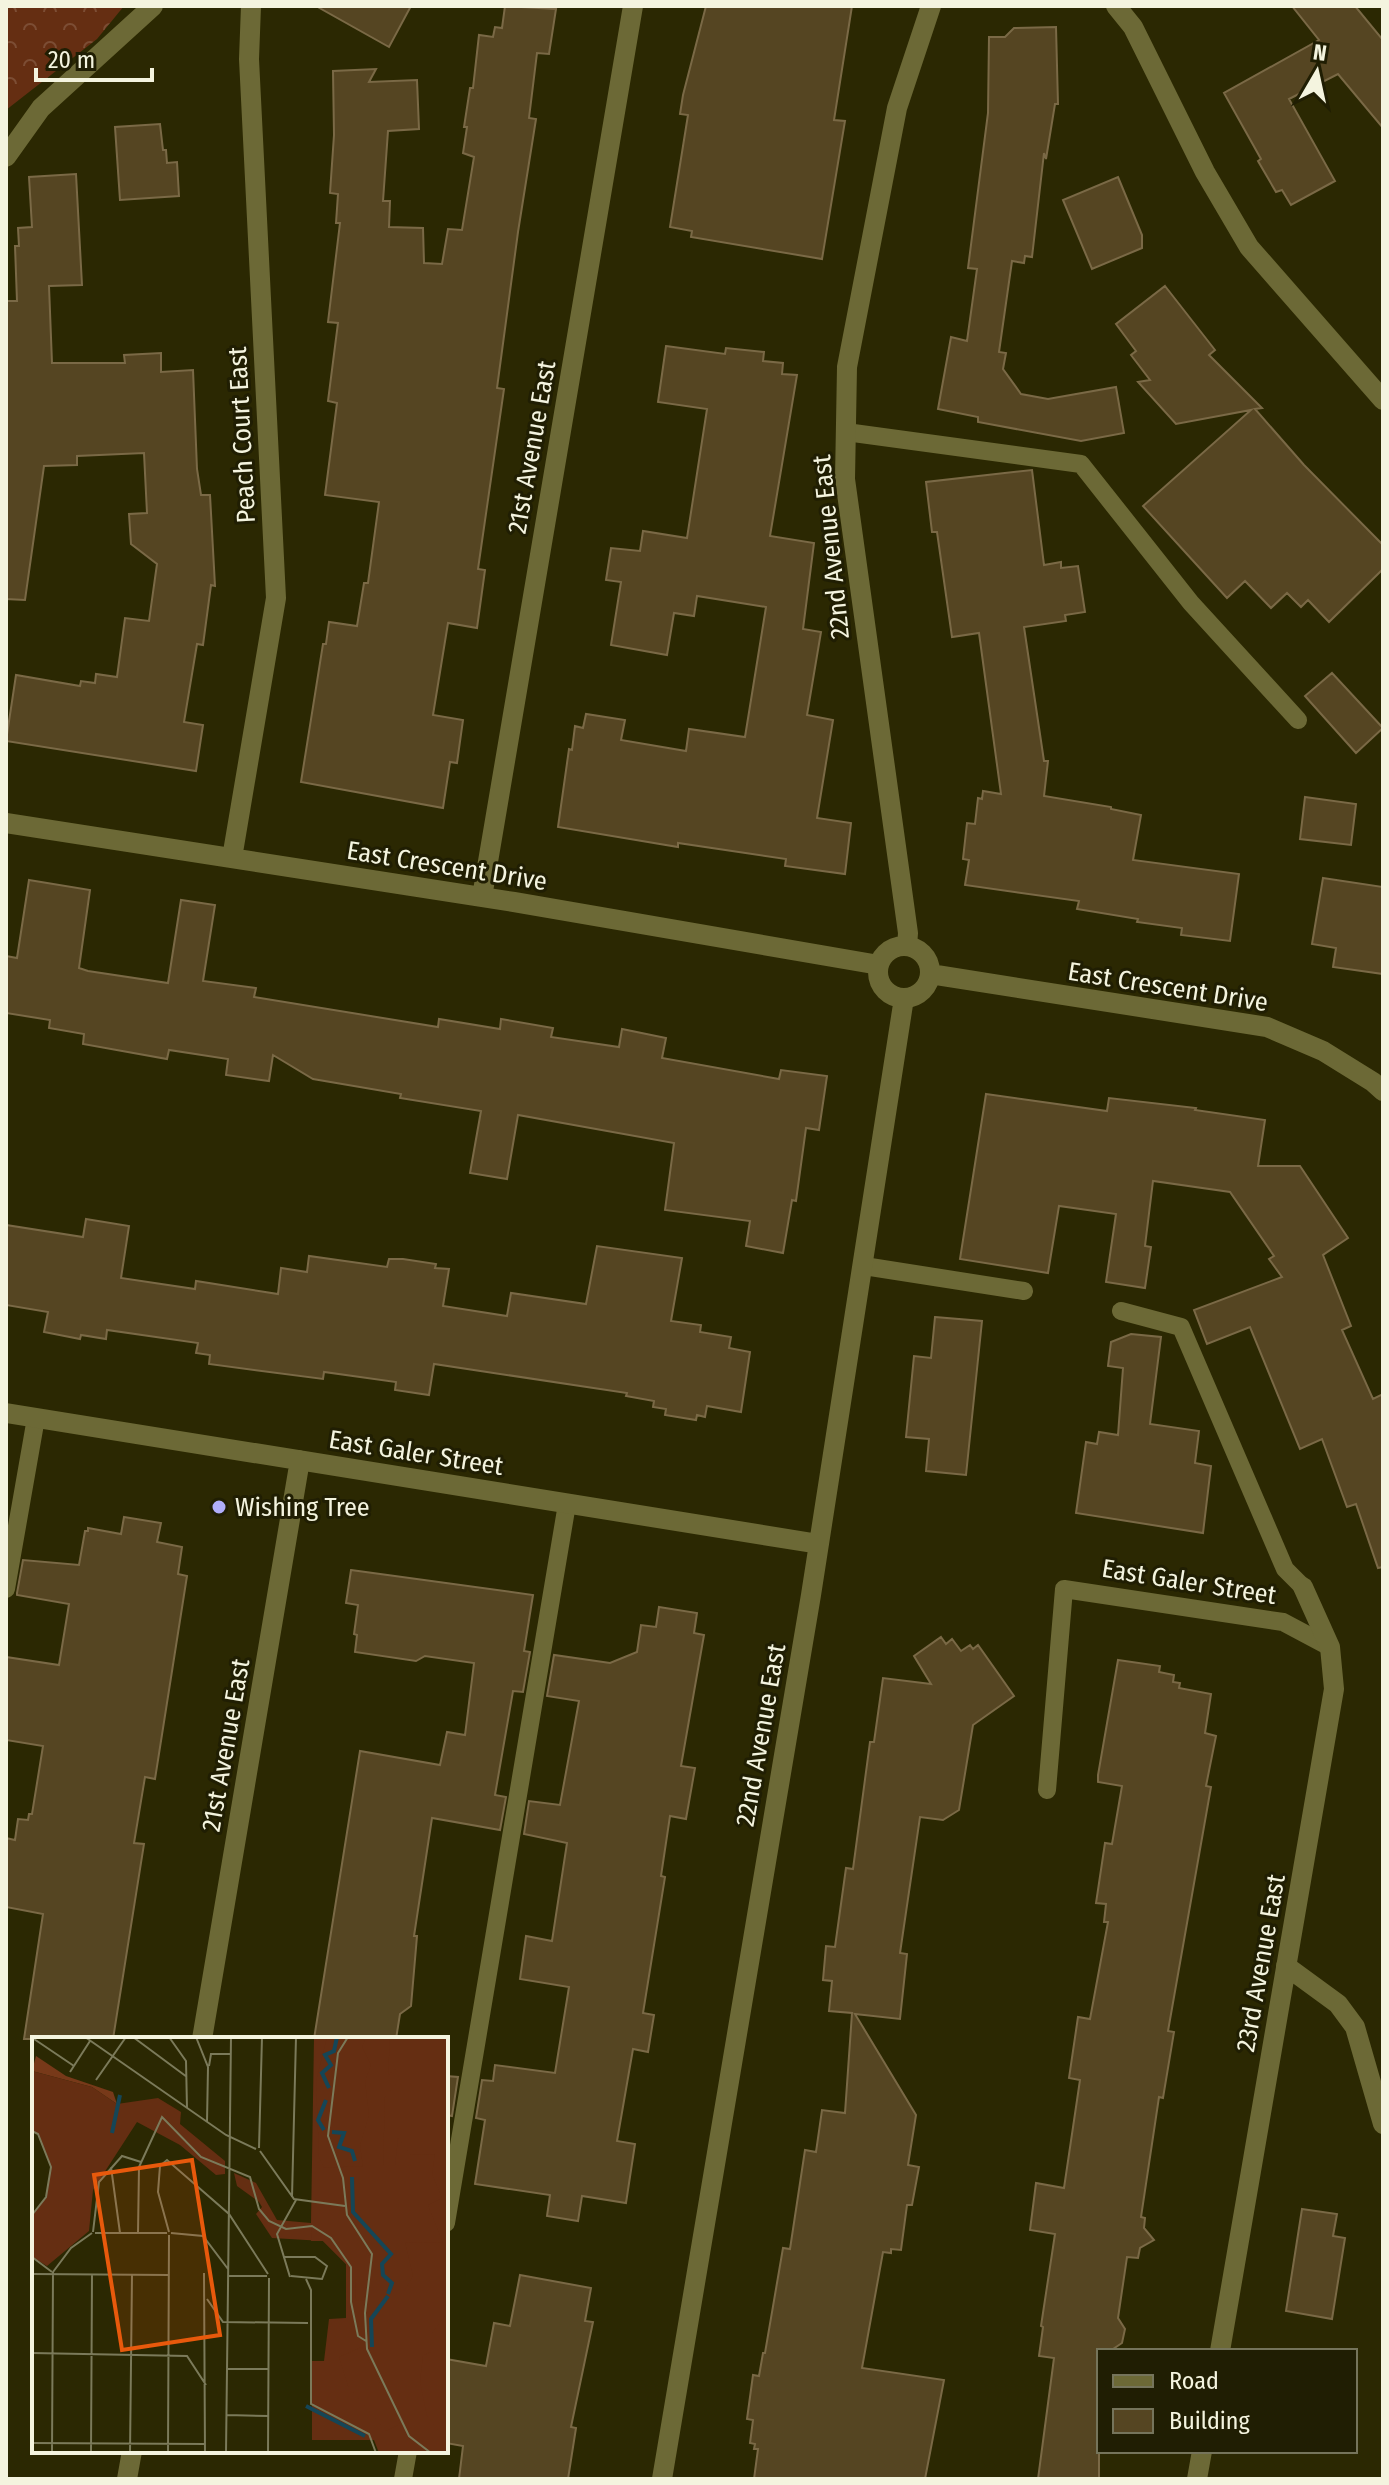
<svg xmlns="http://www.w3.org/2000/svg" width="1389" height="2485" viewBox="0 0 1389 2485" font-family="'Fira Sans Condensed',sans-serif">
	<defs>
		<pattern id="park-crowns" width="20" height="18" patternUnits="userSpaceOnUse" patternTransform="scale(2)"><rect width="20" height="18" fill="#652e12"/><path d="M2 6a3 3 0 1 1 6 0M12 15a3 3 0 1 1 6 0" fill="none" stroke="#7c4d34"/></pattern>
	</defs>
	<rect width="100%" height="100%" fill="#2b2802"/>
	<path fill="url(#park-crowns)" d="M 6,6 L 124,6 L 97,39 L 6,110 Z"/>
	<path fill="#554522" stroke="#7a6946" stroke-width="2" d="M 316,6 L 411,6 L 389,47 Z
		M 505,6 L 556,9 L 549,54 L 537,53 L 529,118 L 536,119 L 518,232 L 497,388 L 504,389 L 478,569 L 485,570 L 477,628 L 448,623 L 433,715 L 463,720 L 457,763 L 450,762 L 443,808 L 301,782 L 323,644 L 326,644 L 329,622 L 357,626 L 364,583 L 368,583 L 379,502 L 325,495 L 337,403 L 328,401 L 338,323 L 328,322 L 340,223 L 336,223 L 338,194 L 330,193 L 334,135 L 333,71 L 376,69 L 369,82 L 417,80 L 419,129 L 388,131 L 383,201 L 390,201 L 389,227 L 423,228 L 424,263 L 442,264 L 448,229 L 462,230 L 474,157 L 463,153 L 467,127 L 464,127 L 470,88 L 473,88 L 479,35 L 493,37 L 495,27 L 502,28 Z
		M 706,6 L 852,6 L 834,120 L 845,121 L 822,259 L 691,237 L 692,231 L 670,227 L 688,115 L 680,114 L 683,95 Z
		M 1292,6 L 1355,6 L 1383,40 L 1383,128 L 1338,74 L 1289,99 L 1335,181 L 1291,205 L 1282,190 L 1276,192 L 1258,161 L 1261,159 L 1224,93 L 1319,40 Z
		M 1056,27 L 1058,104 L 1055,104 L 1046,159 L 1044,153 L 1032,257 L 1025,256 L 1024,263 L 1012,261 L 999,352 L 1006,353 L 1003,369 L 1021,394 L 1048,399 L 1116,387 L 1124,433 L 1081,441 L 978,422 L 978,417 L 938,409 L 951,337 L 967,341 L 977,269 L 968,268 L 988,113 L 989,37 L 1005,37 L 1014,28 Z
		M 160,124 L 163,150 L 166,150 L 167,163 L 177,162 L 179,196 L 120,200 L 115,127 Z
		M 76,174 L 82,285 L 49,286 L 52,363 L 125,363 L 124,355 L 161,353 L 161,372 L 193,370 L 197,469 L 201,495 L 210,495 L 215,586 L 211,585 L 203,645 L 197,644 L 184,722 L 203,725 L 196,771 L 6,741 L 16,675 L 80,686 L 81,681 L 95,683 L 96,674 L 117,677 L 125,618 L 149,621 L 157,564 L 131,544 L 129,514 L 147,513 L 144,453 L 77,456 L 77,465 L 44,466 L 25,600 L 6,599 L 6,301 L 17,301 L 15,246 L 19,246 L 18,228 L 32,227 L 29,177 Z
		M 1118,177 L 1142,235 L 1142,248 L 1092,269 L 1063,200 Z
		M 1165,286 L 1215,350 L 1209,355 L 1262,408 L 1255,409 L 1304,465 L 1383,545 L 1383,569 L 1329,622 L 1308,600 L 1301,607 L 1287,593 L 1271,608 L 1245,581 L 1227,598 L 1143,506 L 1251,410 L 1176,424 L 1138,382 L 1150,380 L 1131,355 L 1136,351 L 1116,324 Z
		M 666,346 L 725,354 L 726,348 L 764,352 L 763,361 L 783,363 L 782,374 L 797,375 L 770,536 L 814,543 L 803,629 L 821,632 L 807,715 L 833,720 L 817,818 L 851,823 L 845,874 L 785,866 L 786,859 L 678,843 L 678,847 L 558,827 L 569,749 L 572,750 L 575,726 L 583,728 L 586,714 L 625,720 L 621,740 L 686,751 L 689,729 L 745,737 L 766,607 L 697,596 L 694,616 L 674,613 L 667,655 L 611,645 L 621,582 L 606,580 L 611,548 L 640,551 L 643,531 L 687,538 L 707,409 L 658,402 Z
		M 1032,470 L 1044,565 L 1061,562 L 1061,568 L 1078,566 L 1085,612 L 1065,615 L 1066,621 L 1024,627 L 1044,761 L 1048,761 L 1044,796 L 1111,807 L 1111,809 L 1141,815 L 1133,860 L 1239,874 L 1230,941 L 1181,935 L 1182,928 L 1137,922 L 1138,919 L 1077,909 L 1079,901 L 965,885 L 969,860 L 963,859 L 967,823 L 975,824 L 978,798 L 982,799 L 983,791 L 1001,794 L 979,633 L 952,637 L 937,532 L 932,532 L 926,482 Z
		M 1332,673 L 1383,728 L 1356,753 L 1305,696 Z
		M 1305,797 L 1356,804 L 1351,845 L 1300,839 Z
		M 1323,878 L 1383,887 L 1383,974 L 1333,967 L 1336,948 L 1312,944 Z
		M 29,880 L 90,890 L 79,968 L 88,971 L 168,983 L 181,900 L 215,905 L 203,981 L 256,988 L 254,997 L 438,1027 L 439,1019 L 500,1029 L 501,1019 L 553,1028 L 551,1037 L 619,1047 L 622,1029 L 666,1038 L 662,1058 L 779,1079 L 781,1070 L 827,1076 L 819,1130 L 806,1128 L 796,1201 L 792,1200 L 783,1253 L 746,1246 L 750,1221 L 665,1210 L 674,1143 L 518,1115 L 507,1179 L 470,1173 L 481,1111 L 400,1098 L 401,1094 L 313,1079 L 273,1055 L 269,1081 L 226,1075 L 228,1059 L 169,1050 L 167,1059 L 83,1044 L 84,1034 L 49,1028 L 50,1020 L 6,1013 L 6,956 L 17,958 Z
		M 986,1094 L 1107,1111 L 1109,1098 L 1196,1108 L 1195,1110 L 1265,1120 L 1258,1166 L 1300,1166 L 1348,1238 L 1323,1255 L 1351,1326 L 1342,1330 L 1373,1399 L 1383,1394 L 1383,1567 L 1378,1568 L 1356,1504 L 1347,1507 L 1322,1439 L 1300,1449 L 1250,1327 L 1207,1344 L 1194,1310 L 1282,1277 L 1269,1259 L 1274,1256 L 1230,1192 L 1153,1181 L 1145,1246 L 1151,1247 L 1145,1288 L 1106,1282 L 1116,1214 L 1059,1206 L 1048,1273 L 960,1259 Z
		M 86,1219 L 129,1226 L 121,1278 L 195,1289 L 196,1281 L 278,1294 L 281,1268 L 307,1272 L 309,1256 L 387,1267 L 389,1259 L 403,1259 L 436,1264 L 435,1268 L 449,1269 L 443,1306 L 507,1316 L 511,1293 L 586,1304 L 597,1246 L 682,1258 L 671,1321 L 701,1325 L 700,1332 L 731,1337 L 729,1348 L 750,1352 L 741,1412 L 707,1406 L 705,1417 L 697,1415 L 696,1420 L 665,1415 L 666,1409 L 653,1407 L 654,1401 L 626,1396 L 627,1393 L 434,1364 L 429,1395 L 395,1390 L 396,1382 L 324,1372 L 323,1379 L 209,1364 L 210,1355 L 196,1353 L 198,1343 L 107,1330 L 106,1339 L 81,1335 L 80,1339 L 44,1332 L 48,1312 L 6,1305 L 6,1225 L 83,1237 Z
		M 935,1317 L 982,1321 L 966,1475 L 926,1471 L 929,1439 L 906,1437 L 914,1356 L 931,1358 Z
		M 1131,1334 L 1161,1337 L 1150,1424 L 1199,1431 L 1195,1463 L 1211,1466 L 1203,1533 L 1076,1513 L 1086,1442 L 1097,1444 L 1099,1432 L 1118,1435 L 1123,1368 L 1108,1366 L 1111,1342 Z
		M 124,1517 L 161,1523 L 157,1542 L 182,1547 L 178,1574 L 187,1576 L 155,1779 L 145,1777 L 134,1843 L 144,1844 L 113,2039 L 24,2039 L 43,1914 L 6,1907 L 6,1838 L 15,1840 L 18,1819 L 28,1820 L 29,1814 L 32,1814 L 43,1746 L 6,1740 L 6,1657 L 59,1665 L 69,1604 L 17,1595 L 17,1593 L 23,1560 L 79,1565 L 85,1531 L 88,1531 L 88,1528 L 121,1534 Z
		M 351,1570 L 533,1595 L 524,1651 L 530,1652 L 523,1692 L 513,1691 L 495,1795 L 506,1797 L 500,1830 L 432,1818 L 414,1936 L 417,1936 L 411,2006 L 400,2014 L 396,2039 L 314,2039 L 360,1751 L 440,1765 L 447,1732 L 465,1735 L 474,1663 L 425,1656 L 416,1661 L 355,1652 L 357,1635 L 354,1634 L 358,1605 L 346,1603 Z
		M 659,1607 L 697,1613 L 694,1633 L 704,1635 L 681,1766 L 695,1768 L 686,1819 L 670,1816 L 661,1876 L 665,1877 L 643,2013 L 654,2015 L 648,2052 L 633,2049 L 617,2141 L 635,2144 L 626,2203 L 582,2196 L 578,2221 L 547,2216 L 550,2195 L 475,2184 L 485,2120 L 476,2118 L 482,2080 L 493,2081 L 495,2065 L 555,2073 L 569,1987 L 520,1979 L 526,1936 L 552,1941 L 567,1843 L 524,1834 L 529,1801 L 560,1805 L 579,1701 L 547,1696 L 554,1655 L 610,1663 L 637,1652 L 641,1625 L 656,1627 Z
		M 941,1637 L 946,1644 L 952,1639 L 961,1651 L 970,1645 L 973,1649 L 978,1645 L 1014,1696 L 973,1725 L 959,1810 L 943,1820 L 920,1817 L 900,1953 L 907,1954 L 900,2019 L 855,2014 L 916,2115 L 908,2165 L 919,2167 L 912,2205 L 907,2205 L 901,2250 L 891,2249 L 891,2253 L 883,2252 L 862,2368 L 944,2380 L 925,2479 L 754,2479 L 758,2449 L 754,2449 L 755,2444 L 750,2443 L 753,2420 L 747,2419 L 753,2375 L 759,2376 L 763,2353 L 765,2353 L 783,2248 L 790,2249 L 805,2150 L 816,2152 L 822,2110 L 845,2113 L 852,2013 L 829,2011 L 832,1981 L 823,1980 L 826,1946 L 835,1947 L 846,1868 L 853,1869 L 870,1742 L 874,1742 L 883,1678 L 931,1684 L 914,1656 Z
		M 1118,1660 L 1160,1666 L 1159,1672 L 1174,1675 L 1173,1682 L 1180,1683 L 1179,1688 L 1211,1694 L 1205,1733 L 1216,1736 L 1206,1786 L 1211,1787 L 1168,2031 L 1174,2032 L 1163,2098 L 1159,2097 L 1141,2217 L 1145,2218 L 1144,2228 L 1154,2240 L 1140,2248 L 1138,2258 L 1127,2257 L 1118,2318 L 1125,2329 L 1122,2343 L 1110,2351 L 1099,2351 L 1099,2479 L 1038,2479 L 1054,2358 L 1039,2356 L 1043,2327 L 1041,2326 L 1055,2234 L 1030,2230 L 1036,2183 L 1064,2188 L 1080,2080 L 1069,2078 L 1078,2017 L 1090,2019 L 1108,1922 L 1104,1922 L 1106,1904 L 1096,1903 L 1105,1843 L 1112,1844 L 1122,1786 L 1098,1782 L 1098,1775 Z
		M 446,2076 L 458,2077 L 452,2116 L 446,2115 Z
		M 1302,2209 L 1337,2214 L 1333,2236 L 1345,2238 L 1332,2319 L 1286,2311 Z
		M 520,2275 L 591,2288 L 585,2321 L 593,2322 L 571,2427 L 576,2428 L 568,2479 L 459,2479 L 463,2446 L 446,2443 L 446,2359 L 486,2366 L 494,2323 L 510,2326 Z"/>
	<g fill="none" stroke-linecap="round" stroke-linejoin="round">
		<path stroke="#6c6936" stroke-width="18" d="M 846,432 L 1081,464 L 1191,603 L 1298,720
			M 864,1266 L 1024,1291
			M 1121,1311 L 1181,1327 L 1285,1569 L 1303,1587
			M 6,1589 L 36,1418
			M 1047,1790 L 1064,1589 L 1283,1622 L 1330,1647
			M 446,2223 L 567,1504
			M 403,2479 L 408,2451"/>
		<path stroke="#6c6936" stroke-width="20" d="M 1116,6 L 1133,27 L 1205,172 L 1249,247 L 1383,400
			M 6,157 L 41,108 L 153,6
			M 6,823 L 514,902 L 879,965
			M 232,858 L 276,598 L 249,59 L 251,6
			M 482,897 L 633,6
			M878 972a26 26 0 1 1 52 0a26 26 0 1 1-52 0Z
			M 907,946 L 908,933 L 845,479 L 847,367 L 897,108 L 931,6
			M 930,974 L 1267,1027 L 1323,1051 L 1373,1082 L 1383,1091
			M 6,1413 L 819,1544
			M 1286,1966 L 1338,2004 L 1355,2027 L 1383,2124
			M 202,2039 L 300,1460
			M 1220,2351 L 1334,1689 L 1330,1647 L 1303,1587
			M 127,2479 L 132,2451
			M 662,2479 L 811,1595 L 904,998
			M 1197,2479 L 1202,2451"/>
	</g>
	<circle fill="#b0aefa" stroke="#201e03" stroke-width="3" cx="219" cy="1507" r="8"/>
	<g text-anchor="middle" dominant-baseline="central" stroke-width="6" stroke-linejoin="round" paint-order="stroke">
		<g font-size="26" fill="#f4f4df" stroke="#201e03">
			<text transform="translate(242 435) rotate(-93)">Peach Court East</text>
			<text transform="translate(532 447) rotate(-80)">21st Avenue East</text>
			<text transform="translate(831 547) rotate(-96)">22nd Avenue East</text>
			<text transform="translate(447 866) rotate(9)">East Crescent Drive</text>
			<text transform="translate(1168 987) rotate(9)">East Crescent Drive</text>
			<text transform="translate(416 1453) rotate(9)">East Galer Street</text>
			<text transform="translate(1189 1582) rotate(9)">East Galer Street</text>
			<text transform="translate(761 1735) rotate(-80)">22nd Avenue East</text>
			<text transform="translate(226 1745) rotate(-80)">21st Avenue East</text>
			<text transform="translate(1261 1963) rotate(-80)">23rd Avenue East</text>
		</g>
		<g font-size="26" fill="#f4f4df" stroke="#201e03" text-anchor="start">
			<text x="235" y="1507">Wishing Tree</text>
		</g>
	</g>
	<g transform="translate(32 2037)">
		<rect width="416" height="416" fill="#2b2802"/>
		<path d="M 4,19 L 34,39 L 81,55 L 85,67 L 60,50 L 0,34 Z" fill="#773919"/>
		<path d="M 282,0 L 416,0 L 416,416 L 347,416 L 342,403 L 280,403 L 280,324 L 292,324 L 297,282 L 314,281 L 314,227 L 291,204 L 240,201 L 224,177 L 230,170 L 227,165 L 205,149 L 202,136 L 224,146 L 245,183 L 279,186 ZM 0,34 L 60,50 L 85,67 L 126,61 L 149,75 L 148,87 L 193,124 L 193,137 L 184,138 L 148,108 L 105,85 L 61,153 L 57,194 L 15,229 L 0,220 L 0,178 L 14,160 L 19,130 L 6,97 L 0,94 Z" fill="#652e12"/>
		<path d="M 295,0 L 334,0 L 330,10 L 339,28 L 333,44 L 337,78 L 328,108 L 331,129 L 292,131 L 287,120 L 284,44 ZM 358,0 L 416,0 L 416,406 L 395,379 L 388,344 L 391,319 L 400,314 L 400,296 L 415,276 L 410,256 L 371,256 L 381,239 L 373,205 L 411,206 L 396,168 L 410,161 L 400,137 L 403,117 L 379,118 L 366,101 L 363,128 L 351,128 L 353,60 L 368,42 L 368,29 L 356,38 ZM 280,165 L 310,168 L 316,174 L 339,224 L 332,264 L 323,263 L 324,240 L 314,240 L 314,227 L 291,204 L 279,204 ZM 330,310 L 368,387 L 354,394 L 316,349 L 307,320 Z" fill="#652e12"/>
		<path fill="none" stroke="#154657" stroke-width="4" d="M 297,51 L 290,36 L 299,28 L 293,18 L 302,14 L 305,0M 292,93 L 286,83 L 294,63M 300,95 L 312,96 L 307,110 L 320,114 L 323,124M 80,96 L 88,58M 320,140 L 321,175 L 359,217 L 350,227 L 351,238 L 360,246 L 356,257M 340,310 L 339,282 L 356,259M 274,369 L 333,399"/>
		<path fill="none" stroke="#7b7a5a" stroke-width="2" d="M 53,0 L 194,98 L 224,112M 101,0 L 155,40M 137,0 L 154,24 L 155,71M 164,0 L 176,30 L 175,85M 316,0 L 306,16 L 296,99 L 311,141 L 315,178 L 340,217 L 333,276 L 335,312 L 377,399 L 399,416M 2,2 L 42,29M 177,29 L 179,17 L 199,17M 38,35 L 58,4M 64,43 L 94,0M 0,94 L 6,97 L 19,130 L 14,160 L 0,178M 227,111 L 230,0M 228,114 L 262,162 L 313,169M 79,130 L 88,196M 260,160 L 264,0M 61,195 L 67,145 L 90,119 L 109,125M 137,195 L 126,155 L 128,129 L 135,123 L 197,177 L 236,237M 63,196 L 135,196M 106,196 L 107,130 L 130,80 L 169,120 L 218,140 L 227,172 L 237,184 L 254,192 L 280,189 L 299,201 L 319,230 L 319,265 L 326,299 L 334,304M 139,196 L 171,199 L 196,232M 0,220 L 20,235M 251,220 L 283,220 L 295,229 L 290,242 L 259,239M 21,235 L 39,211 L 60,196M 172,236 L 173,416M 0,237 L 137,238M 196,239 L 235,239M 258,240 L 245,197 L 264,163M 274,242 L 279,253 L 279,367 L 337,397 L 344,416M 175,262 L 191,285 L 276,286M 0,316 L 155,319 L 174,348M 195,332 L 237,332M 195,378 L 237,379M 0,406 L 173,407M 20,416 L 21,235M 59,416 L 60,238M 98,416 L 100,238M 136,416 L 137,198M 194,416 L 199,0M 236,416 L 237,241"/>
		<path fill="#e8590c" fill-opacity="0.15" stroke="#e8590c" stroke-width="4" d="M 160,123 L 188,298 L 90,313 L 62,138 Z"/>
		<rect width="416" height="416" fill="none" stroke="#f4f4df" stroke-width="4"/>
	</g>
	<rect width="1389" height="2485" fill="none" stroke="#f4f4df" stroke-width="16"/>
	<rect x="1097" y="2349" width="260" height="104" fill="#201e03" stroke="#75745b" stroke-width="2"/>
	<rect x="1113" y="2375" width="40" height="12" fill="#6c6936" stroke="#75745b" stroke-width="2"/>
	<text x="1169" y="2389" font-size="24" fill="#f4f4df">Road</text>
	<rect x="1113" y="2409" width="40" height="24" fill="#554522" stroke="#75745b" stroke-width="2"/>
	<text x="1169" y="2429" font-size="24" fill="#f4f4df">Building</text>
	<g transform="translate(1317 72) rotate(9)" stroke="#201e03" stroke-width="6" paint-order="stroke">
	<path d="M0-6L14 30L0 20L-14 30Z" fill="#f4f4df"/>
	<text y="-12" font-size="22" font-weight="bold" text-anchor="middle" fill="#f4f4df">N</text>
	</g>
	<path d="M36 68v12h116v-12" fill="none" stroke="#f4f4df" stroke-width="4"/>
	<text x="48" y="68" font-size="24" fill="#f4f4df" stroke="#201e03" stroke-width="6" paint-order="stroke">20 m</text>
</svg>
